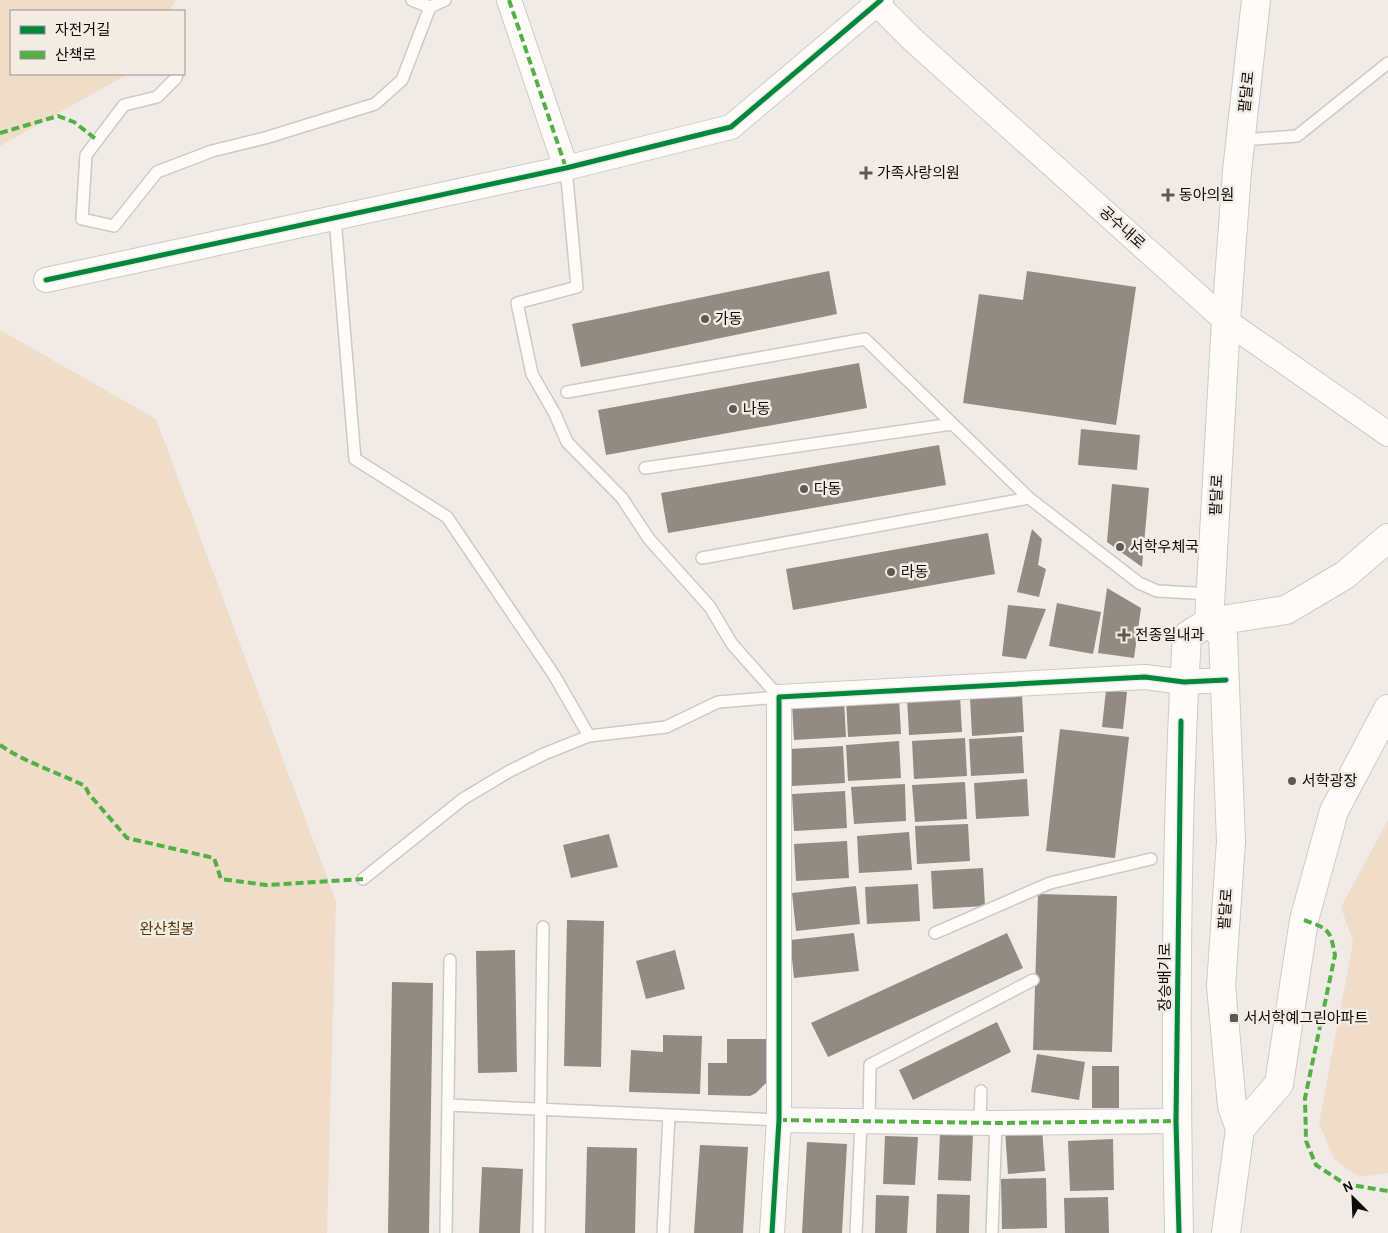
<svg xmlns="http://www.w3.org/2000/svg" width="1388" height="1233" viewBox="0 0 1388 1233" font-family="'Alegreya Sans','Noto Sans KR',sans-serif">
	<rect width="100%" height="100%" fill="#f0ebe6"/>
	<path fill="#efddca" d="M 0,0 L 176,0 L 169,11 L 11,11 L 11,74 L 128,74 L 0,146 Z
		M 0,330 L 156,419 L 336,901 L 327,1233 L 0,1233 Z
		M 1388,820 L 1388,1173 L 1359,1177 L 1334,1159 L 1319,1123 L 1353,942 L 1341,907 Z"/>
	<path fill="#928b83" d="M 829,271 L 837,314 L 581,367 L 572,324 Z
		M 1027,271 L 1136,287 L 1116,425 L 963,403 L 979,294 L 1023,300 Z
		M 859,363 L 867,408 L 606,455 L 598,410 Z
		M 1081,429 L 1140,435 L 1137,470 L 1078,465 Z
		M 939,445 L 946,485 L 668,533 L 661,493 Z
		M 1112,484 L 1149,488 L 1142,567 L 1107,542 Z
		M 1032,529 L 1042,539 L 1038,565 L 1046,569 L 1039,597 L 1017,592 Z
		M 988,533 L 995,574 L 793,610 L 786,569 Z
		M 1107,588 L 1141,608 L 1134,658 L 1098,653 Z
		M 1057,603 L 1101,612 L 1093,654 L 1049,646 Z
		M 1008,605 L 1046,609 L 1026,659 L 1002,656 Z
		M 1106,690 L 1127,692 L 1123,729 L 1102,727 Z
		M 960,695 L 962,732 L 909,735 L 907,698 Z
		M 1022,695 L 1024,732 L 972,736 L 970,698 Z
		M 899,697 L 901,734 L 848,737 L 846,700 Z
		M 844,700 L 846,737 L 794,740 L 792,703 Z
		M 1060,729 L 1129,737 L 1115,858 L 1046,851 Z
		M 1022,736 L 1024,773 L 971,776 L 969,739 Z
		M 965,738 L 967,776 L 914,779 L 912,741 Z
		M 899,741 L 901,778 L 848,781 L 846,745 Z
		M 843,746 L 845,783 L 792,786 L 790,749 Z
		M 1027,779 L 1029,816 L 976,819 L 974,783 Z
		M 965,782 L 967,819 L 915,822 L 912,785 Z
		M 905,784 L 906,821 L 854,824 L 851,787 Z
		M 845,791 L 847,828 L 794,831 L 792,794 Z
		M 968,824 L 970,861 L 917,864 L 915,826 Z
		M 909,832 L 912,870 L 859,873 L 857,836 Z
		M 609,834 L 618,867 L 571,878 L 563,845 Z
		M 847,841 L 849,878 L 796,881 L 794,844 Z
		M 983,868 L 985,906 L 933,909 L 931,871 Z
		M 918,884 L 920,921 L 867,924 L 865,887 Z
		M 856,886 L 860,924 L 796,931 L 792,893 Z
		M 1038,894 L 1117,896 L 1112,1052 L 1033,1050 Z
		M 567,920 L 604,921 L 601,1067 L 564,1066 Z
		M 854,933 L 859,971 L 794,978 L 790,940 Z
		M 1007,933 L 1023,968 L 828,1057 L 811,1023 Z
		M 515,950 L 517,1072 L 478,1073 L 476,951 Z
		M 675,950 L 685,989 L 646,999 L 636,961 Z
		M 392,982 L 433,983 L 429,1233 L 388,1233 Z
		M 997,1022 L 1011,1052 L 913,1100 L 899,1070 Z
		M 663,1035 L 702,1036 L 700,1094 L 629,1092 L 631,1050 L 663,1052 Z
		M 727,1039 L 768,1039 L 768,1081 L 756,1093 L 750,1096 L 708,1095 L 708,1063 L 727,1063 Z
		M 1037,1054 L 1085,1062 L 1079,1100 L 1031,1092 Z
		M 1092,1066 L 1119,1066 L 1119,1108 L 1092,1108 Z
		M 1042,1127 L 1045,1171 L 1008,1174 L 1005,1130 Z
		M 940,1133 L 973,1134 L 971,1181 L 938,1180 Z
		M 885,1136 L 918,1137 L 915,1185 L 883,1184 Z
		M 1113,1139 L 1114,1190 L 1070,1191 L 1068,1141 Z
		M 807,1142 L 847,1144 L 842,1233 L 802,1233 Z
		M 700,1145 L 748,1147 L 743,1233 L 694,1233 Z
		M 587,1147 L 637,1148 L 635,1233 L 585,1233 Z
		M 482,1167 L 523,1169 L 520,1233 L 479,1233 Z
		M 1046,1178 L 1047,1228 L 1002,1229 L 1001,1179 Z
		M 937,1194 L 970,1195 L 969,1233 L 936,1233 Z
		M 876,1195 L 909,1196 L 907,1233 L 875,1233 Z
		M 1108,1197 L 1109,1233 L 1065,1233 L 1064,1198 Z"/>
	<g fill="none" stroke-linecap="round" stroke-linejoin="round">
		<defs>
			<path id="service" d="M 412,0 L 430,7
				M 177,74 L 176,78 L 157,97 L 124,105 L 86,155 L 82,219 L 114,226 L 157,172 L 212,151 L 265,138 L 375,104 L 402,80 L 430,7 L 445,0
				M 1242,140 L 1297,136 L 1388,63
				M 566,168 L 577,287 L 517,303 L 532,374 L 555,414 L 567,442 L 622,498 L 649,539 L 710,607 L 732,644 L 779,697
				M 335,218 L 355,459 L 447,517 L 554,675 L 589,736
				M 567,392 L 865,339 L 1029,498 L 1139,583 L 1157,591 L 1211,594
				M 645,468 L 952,424
				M 702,558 L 1029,498
				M 363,879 L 463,799 L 508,772 L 544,754 L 589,736 L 666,727 L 718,702 L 779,697
				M 935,933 L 1050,883 L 1151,859
				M 448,1105 L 779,1120
				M 869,1122 L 870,1065 L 1033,980
				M 980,1123 L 981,1091
				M 446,1233 L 450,960
				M 539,1233 L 543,927
				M 663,1233 L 669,1115
				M 856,1233 L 861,1122
				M 992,1233 L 996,1123"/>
			<path id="minor" d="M 509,0 L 566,168
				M 873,0 L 913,40 L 1226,321 L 1388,434
				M 46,280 L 566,168 L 731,127 L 881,0
				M 779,1120 L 996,1123 L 1176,1121
				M 772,1233 L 779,1120 L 779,697 L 1145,677 L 1184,682 L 1226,680"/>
			<path id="tertiary" d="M 1209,622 L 1226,321 L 1237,171 L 1256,0
				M 1209,622 L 1223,636 L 1231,841 L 1221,986 L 1232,1106 L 1240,1129 L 1226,1233
				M 1240,1129 L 1279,1084 L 1304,920 L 1334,811 L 1388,709
				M 1179,1233 C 1175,1034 1175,835 1187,636 L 1209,622 L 1286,610 L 1345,575 L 1388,538"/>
		</defs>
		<use href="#service" stroke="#cdc9c5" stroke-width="14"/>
		<use href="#minor" stroke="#cdc9c5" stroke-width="26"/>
		<use href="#tertiary" stroke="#cdc9c5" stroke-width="30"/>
		<use href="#service" stroke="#fdfcfb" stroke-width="11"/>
		<use href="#minor" stroke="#fdfcfb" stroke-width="24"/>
		<use href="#tertiary" stroke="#fdfcfb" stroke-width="28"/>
		<path stroke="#54b044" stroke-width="4" stroke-dasharray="8 4" stroke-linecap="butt" d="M 509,0 L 566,168
			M 0,133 L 58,116 L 74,122 L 97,140
			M 0,745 C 26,763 57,772 85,786 L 89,794 L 127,838 L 214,858 L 221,879 L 266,885 L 363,879
			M 1304,920 C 1329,929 1330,929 1335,955 L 1305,1098 L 1306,1141 L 1316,1165 L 1345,1184 L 1388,1191
			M 779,1120 L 996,1123 L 1176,1121"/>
		<defs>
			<path id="cycleway" d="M 46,280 L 566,168 L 731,127 L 881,0
				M 772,1233 L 779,1120 L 779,697 L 1145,677 L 1184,682 L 1226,680
				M 1179,1233 L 1176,1121 L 1181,721"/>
		</defs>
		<use href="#cycleway" stroke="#f3ece3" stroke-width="8"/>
		<use href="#cycleway" stroke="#00873e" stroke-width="5"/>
	</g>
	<g fill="#5c5956" stroke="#f3ece3" stroke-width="2">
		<path d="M863.5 165.5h5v5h5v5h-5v5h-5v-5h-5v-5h5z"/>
		<path d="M1165.5 187.5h5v5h5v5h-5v5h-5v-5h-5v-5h5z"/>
		<circle cx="705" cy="319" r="5"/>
		<circle cx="733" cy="409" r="5"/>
		<circle cx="804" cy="489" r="5"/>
		<circle cx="1120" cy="547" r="5"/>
		<circle cx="891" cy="572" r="5"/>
		<path d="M1121.5 627.5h5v5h5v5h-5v5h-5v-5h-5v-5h5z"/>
		<circle cx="1292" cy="781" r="5"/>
		<rect x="1229" y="1013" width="10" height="10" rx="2.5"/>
	</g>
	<g text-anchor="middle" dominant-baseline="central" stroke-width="5" stroke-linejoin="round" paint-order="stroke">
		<g font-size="15" fill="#0d0b09" stroke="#f3ece3">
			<text transform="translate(1247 92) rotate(-84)">팔달로</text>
			<text transform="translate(1122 228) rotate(42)">공수내로</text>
			<text transform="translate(1217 495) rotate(-87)">팔달로</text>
			<text transform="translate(1226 909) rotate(-86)">팔달로</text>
			<text transform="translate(1165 977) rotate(-90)">장승배기로</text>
		</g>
		<g font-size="15" fill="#0d0b09" stroke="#f3ece3" text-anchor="start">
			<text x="877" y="173">가족사랑의원</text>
			<text x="1179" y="195">동아의원</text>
			<text x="715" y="319">가동</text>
			<text x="743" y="409">나동</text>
			<text x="814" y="489">다동</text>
			<text x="1130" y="547">서학우체국</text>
			<text x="901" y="572">라동</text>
			<text x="1135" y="635">전종일내과</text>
			<text x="1302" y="781">서학광장</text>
			<text x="1244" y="1018">서서학예그린아파트</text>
		</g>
		<g font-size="15" fill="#54370f" stroke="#f3ece3">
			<text x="167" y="929">완산칠봉</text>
		</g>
	</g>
	<rect x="10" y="10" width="175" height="65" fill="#f3ece3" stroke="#97928c"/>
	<rect x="20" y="26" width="25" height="8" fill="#00873e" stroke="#97928c"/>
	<text x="55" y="35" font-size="15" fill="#0d0b09">자전거길</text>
	<rect x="20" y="51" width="25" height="8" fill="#54b044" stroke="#97928c"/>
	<text x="55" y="60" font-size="15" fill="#0d0b09">산책로</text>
	<g transform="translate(1353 1198) rotate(336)" stroke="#f3ece3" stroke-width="4" paint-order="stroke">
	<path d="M0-4L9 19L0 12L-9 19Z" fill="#0d0b09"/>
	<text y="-8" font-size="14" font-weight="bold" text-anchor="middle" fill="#0d0b09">N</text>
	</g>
</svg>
